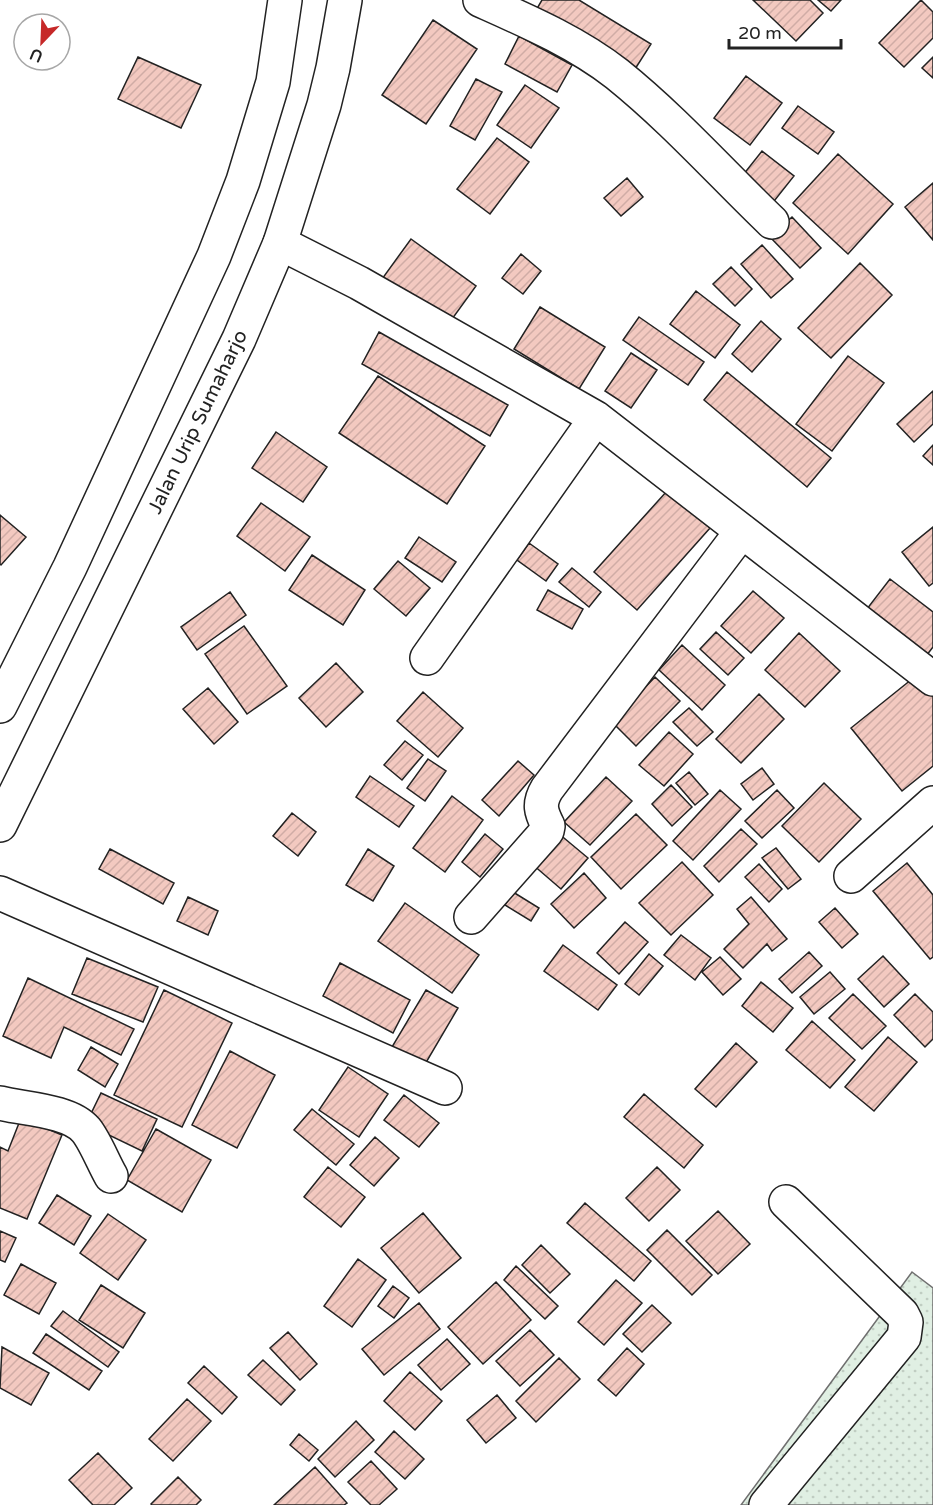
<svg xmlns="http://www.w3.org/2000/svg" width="933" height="1505" viewBox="0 0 933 1505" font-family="'Varela Round',sans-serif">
	<defs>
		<pattern id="grass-dots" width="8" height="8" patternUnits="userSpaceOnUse" patternTransform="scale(1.5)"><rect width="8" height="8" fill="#e0efe3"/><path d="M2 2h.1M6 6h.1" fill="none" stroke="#c0cdc2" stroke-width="1.8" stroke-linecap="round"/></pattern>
		<pattern id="building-hatch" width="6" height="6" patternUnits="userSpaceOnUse" patternTransform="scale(1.5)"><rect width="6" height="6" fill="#f3c9c0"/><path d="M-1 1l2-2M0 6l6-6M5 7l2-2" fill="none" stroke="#d0aca5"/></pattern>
	</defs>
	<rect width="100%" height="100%" fill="#fff"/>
	<path fill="url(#grass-dots)" stroke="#6f6f6f" stroke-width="1.5" d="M 912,1272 L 933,1288 L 933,1505 L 741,1505 Z"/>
	<path fill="url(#building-hatch)" stroke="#222" stroke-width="1.5" d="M 542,0 L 579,0 L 651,44 L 630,77 L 532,17 Z
		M 753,0 L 810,0 L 823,13 L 796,41 Z
		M 818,0 L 841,0 L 831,11 Z
		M 921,0 L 933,12 L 933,38 L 904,67 L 879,43 Z
		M 433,20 L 477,49 L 426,124 L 382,95 Z
		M 519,36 L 572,65 L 557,92 L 505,64 Z
		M 138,57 L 201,85 L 181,128 L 118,99 Z
		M 933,57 L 933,78 L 922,68 Z
		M 746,76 L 782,103 L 750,145 L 714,118 Z
		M 476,79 L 502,92 L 475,140 L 450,126 Z
		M 525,85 L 559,108 L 531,148 L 497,125 Z
		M 798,106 L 834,132 L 818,154 L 782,128 Z
		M 497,138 L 529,162 L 490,214 L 457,189 Z
		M 762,151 L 794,176 L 767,210 L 735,185 Z
		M 838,154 L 893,204 L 848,254 L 793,203 Z
		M 627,178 L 643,197 L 621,216 L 604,198 Z
		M 933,183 L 933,240 L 905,207 Z
		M 792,217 L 821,248 L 800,268 L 770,237 Z
		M 411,239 L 476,286 L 447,326 L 382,279 Z
		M 762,245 L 793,279 L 771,298 L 741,264 Z
		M 521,254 L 541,271 L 523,294 L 502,278 Z
		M 860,263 L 892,295 L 831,358 L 798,328 Z
		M 731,267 L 752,289 L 735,306 L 713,284 Z
		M 696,291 L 740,325 L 715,358 L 670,324 Z
		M 540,307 L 605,347 L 579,389 L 514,349 Z
		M 639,317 L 704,362 L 688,385 L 623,340 Z
		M 761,321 L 781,339 L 752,372 L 732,354 Z
		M 379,332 L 508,405 L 490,436 L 362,364 Z
		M 631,353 L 657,370 L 631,408 L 605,391 Z
		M 848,356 L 884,383 L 832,451 L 796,424 Z
		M 727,372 L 831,458 L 807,487 L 704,400 Z
		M 378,376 L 485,446 L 447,504 L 339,433 Z
		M 933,391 L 933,424 L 914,442 L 897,424 Z
		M 276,432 L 327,467 L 303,502 L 252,468 Z
		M 933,445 L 933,465 L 923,456 Z
		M 667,491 L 710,528 L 637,610 L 594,572 Z
		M 261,503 L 310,537 L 285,571 L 237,536 Z
		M 0,515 L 26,537 L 1,565 L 0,564 Z
		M 933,527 L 933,583 L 929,586 L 902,552 Z
		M 419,537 L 456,562 L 442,582 L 405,558 Z
		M 529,543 L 558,564 L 546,581 L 517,560 Z
		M 312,555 L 365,590 L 343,625 L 289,590 Z
		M 398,561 L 430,588 L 406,616 L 374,589 Z
		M 572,568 L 601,592 L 589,607 L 559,582 Z
		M 890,579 L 933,612 L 933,647 L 923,660 L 863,614 Z
		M 548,590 L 583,609 L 572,629 L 537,610 Z
		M 753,591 L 784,618 L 751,653 L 721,626 Z
		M 230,592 L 246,615 L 197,650 L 181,627 Z
		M 244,626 L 287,686 L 247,714 L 205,654 Z
		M 716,632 L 744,658 L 728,675 L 700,649 Z
		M 799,633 L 840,671 L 805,707 L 765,670 Z
		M 682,645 L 725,685 L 702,710 L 659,670 Z
		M 336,663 L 363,692 L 326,727 L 299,698 Z
		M 922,671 L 933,685 L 933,766 L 902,791 L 851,728 Z
		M 655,677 L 680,701 L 636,746 L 612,722 Z
		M 208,688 L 238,722 L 214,744 L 183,709 Z
		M 423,692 L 463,728 L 438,757 L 397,721 Z
		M 759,694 L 784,719 L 741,763 L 716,739 Z
		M 689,708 L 713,732 L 697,746 L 673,722 Z
		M 669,732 L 693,754 L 664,786 L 639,765 Z
		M 405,741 L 423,755 L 402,780 L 384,765 Z
		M 428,759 L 446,771 L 425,801 L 407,788 Z
		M 518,761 L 534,775 L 499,816 L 482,800 Z
		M 762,768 L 774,784 L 753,800 L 741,784 Z
		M 689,772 L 708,794 L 695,805 L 676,783 Z
		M 370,776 L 414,806 L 399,827 L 356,797 Z
		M 606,777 L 632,801 L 590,845 L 564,822 Z
		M 824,783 L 861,819 L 819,862 L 782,826 Z
		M 671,785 L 692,807 L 672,826 L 652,804 Z
		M 720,790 L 741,809 L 693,860 L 673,841 Z
		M 777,790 L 794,808 L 762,838 L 745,821 Z
		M 452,796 L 483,820 L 445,872 L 413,848 Z
		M 292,813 L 316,832 L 298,856 L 273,836 Z
		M 636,814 L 667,845 L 621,889 L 591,857 Z
		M 741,829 L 757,844 L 719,882 L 704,866 Z
		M 558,833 L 588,858 L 561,889 L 532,864 Z
		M 485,834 L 503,849 L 480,877 L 462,862 Z
		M 776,848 L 801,879 L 788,889 L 762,858 Z
		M 110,849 L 174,883 L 163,904 L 99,869 Z
		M 368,849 L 394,866 L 373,901 L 346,885 Z
		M 682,862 L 713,895 L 671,935 L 639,903 Z
		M 907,863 L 933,895 L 933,957 L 930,959 L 873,891 Z
		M 759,864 L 782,889 L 769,902 L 745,877 Z
		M 584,873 L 606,898 L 574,928 L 551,904 Z
		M 513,892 L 539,908 L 531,921 L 505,905 Z
		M 188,897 L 218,911 L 208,935 L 177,921 Z
		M 751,897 L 787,939 L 772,951 L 767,944 L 743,968 L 724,949 L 749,924 L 737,909 Z
		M 405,903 L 479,955 L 452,993 L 378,941 Z
		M 835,908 L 858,934 L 842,948 L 819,922 Z
		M 625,922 L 648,942 L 619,974 L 597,953 Z
		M 681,935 L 711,958 L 695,980 L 664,955 Z
		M 563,945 L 617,985 L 598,1010 L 544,971 Z
		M 809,952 L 822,966 L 792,993 L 779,979 Z
		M 649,954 L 663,966 L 639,995 L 625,984 Z
		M 883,956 L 909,984 L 884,1007 L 858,979 Z
		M 720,957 L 741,979 L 723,995 L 702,972 Z
		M 87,958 L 158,987 L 143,1022 L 72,994 Z
		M 340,963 L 410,1000 L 393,1033 L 323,996 Z
		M 830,972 L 845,989 L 814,1014 L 800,997 Z
		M 28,978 L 134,1029 L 121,1055 L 64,1027 L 51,1058 L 3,1036 Z
		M 761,982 L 793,1008 L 773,1032 L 742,1006 Z
		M 164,990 L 232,1023 L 182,1127 L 114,1095 Z
		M 426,990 L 458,1008 L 424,1066 L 392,1047 Z
		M 853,994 L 886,1026 L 862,1049 L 829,1018 Z
		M 915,994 L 933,1012 L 933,1039 L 925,1047 L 894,1015 Z
		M 812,1021 L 855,1060 L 830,1088 L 786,1050 Z
		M 888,1037 L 917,1062 L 874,1111 L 845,1087 Z
		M 736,1043 L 757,1062 L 716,1107 L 695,1089 Z
		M 91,1047 L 118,1064 L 105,1087 L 78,1070 Z
		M 230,1051 L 275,1075 L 237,1148 L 192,1125 Z
		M 348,1067 L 388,1094 L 359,1137 L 319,1110 Z
		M 101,1093 L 157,1119 L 142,1151 L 86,1124 Z
		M 644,1094 L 703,1145 L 684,1168 L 624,1117 Z
		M 404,1095 L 439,1123 L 419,1147 L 384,1120 Z
		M 312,1109 L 354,1144 L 336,1165 L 294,1130 Z
		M 21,1118 L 62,1135 L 27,1219 L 0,1208 L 0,1147 L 8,1151 Z
		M 156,1129 L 211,1160 L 182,1212 L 127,1180 Z
		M 375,1137 L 399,1158 L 374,1186 L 350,1165 Z
		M 328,1167 L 365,1197 L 341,1227 L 304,1197 Z
		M 657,1167 L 680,1190 L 649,1221 L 626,1198 Z
		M 57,1195 L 91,1216 L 74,1245 L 39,1223 Z
		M 585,1203 L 651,1261 L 634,1281 L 567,1223 Z
		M 718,1211 L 750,1244 L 718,1274 L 686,1241 Z
		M 423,1213 L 461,1258 L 419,1293 L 381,1248 Z
		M 108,1214 L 146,1240 L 118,1280 L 80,1253 Z
		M 667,1230 L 712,1275 L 692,1295 L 647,1250 Z
		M 0,1231 L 16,1238 L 5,1262 L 0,1260 Z
		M 541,1245 L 570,1274 L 550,1293 L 522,1265 Z
		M 358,1259 L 386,1280 L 352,1327 L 324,1306 Z
		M 21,1264 L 56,1283 L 39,1314 L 4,1295 Z
		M 516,1266 L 558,1306 L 545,1319 L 504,1280 Z
		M 616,1280 L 642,1303 L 604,1345 L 578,1322 Z
		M 496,1282 L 531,1320 L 483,1364 L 448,1327 Z
		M 101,1285 L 145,1313 L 123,1348 L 79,1320 Z
		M 393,1286 L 409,1298 L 394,1318 L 378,1306 Z
		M 419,1303 L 440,1329 L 384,1375 L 362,1349 Z
		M 652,1305 L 671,1323 L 642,1352 L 623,1334 Z
		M 63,1311 L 119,1352 L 108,1367 L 51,1326 Z
		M 530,1330 L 554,1355 L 520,1386 L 496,1361 Z
		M 288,1332 L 317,1364 L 300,1380 L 270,1348 Z
		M 46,1334 L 102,1371 L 89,1390 L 33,1353 Z
		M 447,1339 L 470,1364 L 441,1390 L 418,1365 Z
		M 2,1347 L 49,1373 L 31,1405 L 0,1388 Z
		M 627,1348 L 644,1364 L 616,1396 L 598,1380 Z
		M 559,1358 L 580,1379 L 536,1422 L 516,1401 Z
		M 263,1360 L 295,1390 L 281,1405 L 248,1375 Z
		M 204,1366 L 237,1397 L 222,1414 L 188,1383 Z
		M 410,1372 L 442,1401 L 415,1430 L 384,1401 Z
		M 497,1395 L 516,1418 L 486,1443 L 467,1420 Z
		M 187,1399 L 211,1421 L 173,1461 L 149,1439 Z
		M 356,1421 L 374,1440 L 335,1477 L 318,1459 Z
		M 394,1431 L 424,1459 L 405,1479 L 375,1452 Z
		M 299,1434 L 318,1450 L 309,1461 L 290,1445 Z
		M 98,1453 L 132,1488 L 114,1505 L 93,1505 L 69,1480 Z
		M 371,1461 L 397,1489 L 379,1505 L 371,1505 L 348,1482 Z
		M 315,1467 L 347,1503 L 344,1505 L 274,1505 Z
		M 178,1477 L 201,1500 L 196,1505 L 152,1505 L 151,1504 Z"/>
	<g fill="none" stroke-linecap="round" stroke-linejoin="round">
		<defs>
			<path id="street" d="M 480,0 C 527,21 576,42 617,74 C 673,119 721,173 772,222
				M 280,243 L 359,283 L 596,418 L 933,679
				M 427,658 L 596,418
				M 851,876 L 933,803
				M 0,893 L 445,1088
				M 471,917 L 547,831 L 548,826 C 541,812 538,804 547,789 L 742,531
				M 0,1103 C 23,1109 69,1110 86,1130 C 95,1141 103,1162 111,1176
				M 766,1505 L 904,1337 L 906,1322 L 902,1314 L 786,1202"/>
			<path id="highway" d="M 0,706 L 70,567 L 214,256 L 243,181 L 273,82 L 285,0
				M 0,825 L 239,339 L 280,243 L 324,105 L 333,68 L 345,0"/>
		</defs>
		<use href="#street" stroke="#222" stroke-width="36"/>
		<use href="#highway" stroke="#222" stroke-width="36"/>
		<use href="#street" stroke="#fff" stroke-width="33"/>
		<use href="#highway" stroke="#fff" stroke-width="33"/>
	</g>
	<g text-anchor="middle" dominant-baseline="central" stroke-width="4.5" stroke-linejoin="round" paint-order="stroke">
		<g font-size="20" fill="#222" stroke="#fff">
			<text transform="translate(198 422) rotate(-64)">Jalan Urip Sumaharjo</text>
		</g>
	</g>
	<g transform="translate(42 42) rotate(203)"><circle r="28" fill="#ffffff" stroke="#a7a7a7" stroke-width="1.5"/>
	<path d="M0-4.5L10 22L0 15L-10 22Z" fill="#c62828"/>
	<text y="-9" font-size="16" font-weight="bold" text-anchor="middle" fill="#222222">U</text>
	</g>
	<path d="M729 39v9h112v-9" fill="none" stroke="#222222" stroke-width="3"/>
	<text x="738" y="39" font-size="18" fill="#222222" stroke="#ffffff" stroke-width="4.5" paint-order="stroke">20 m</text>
</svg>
